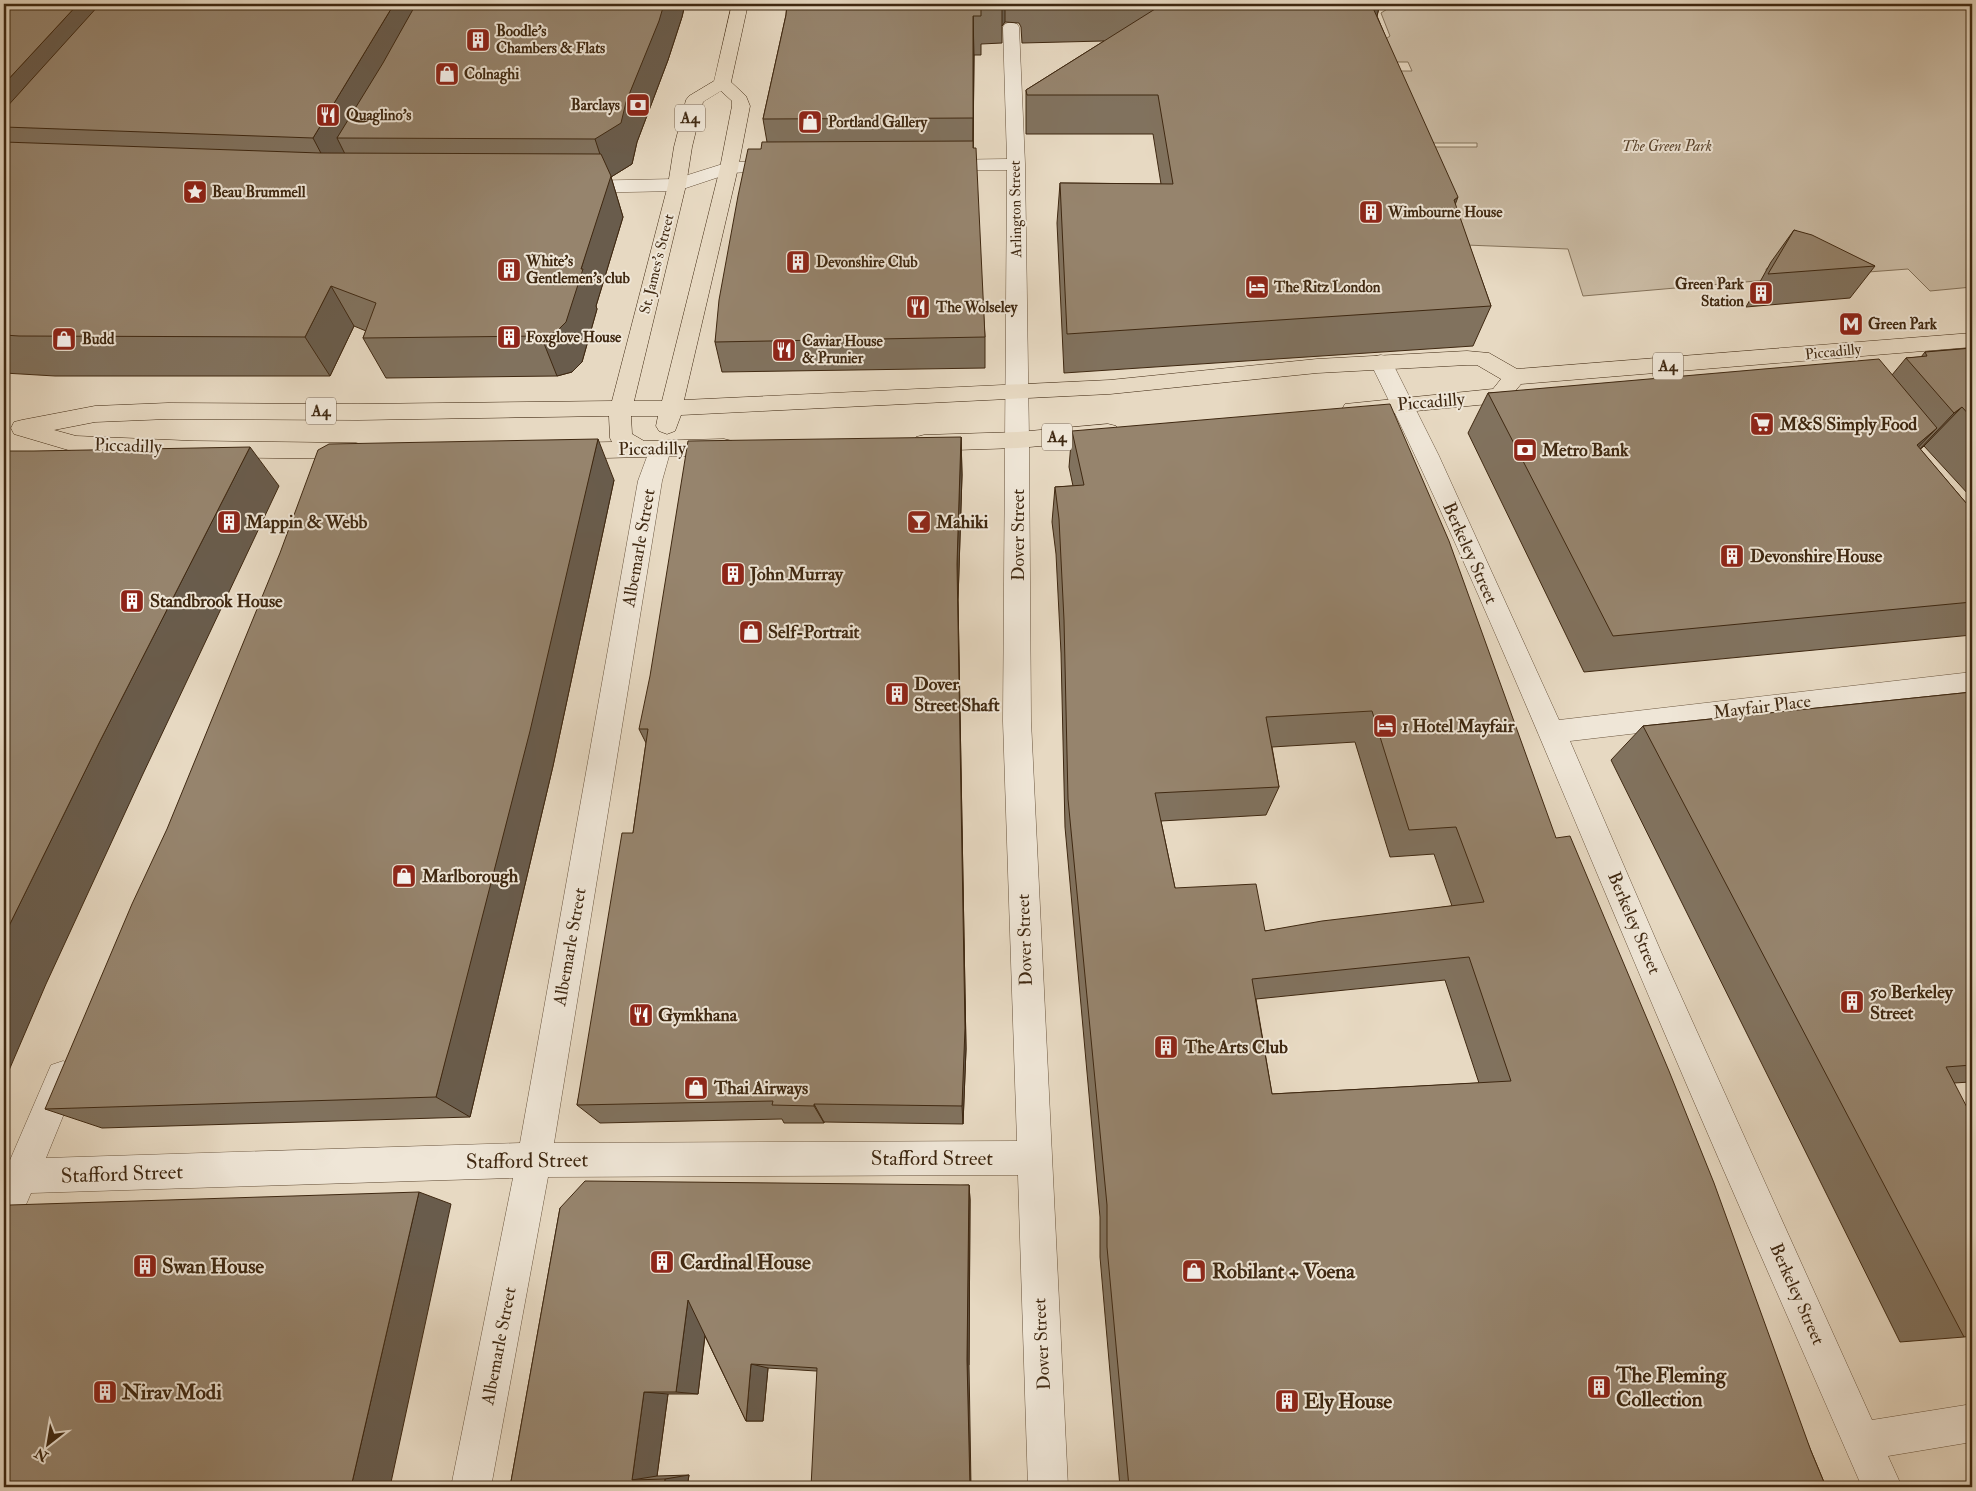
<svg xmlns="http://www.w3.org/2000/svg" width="1976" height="1491" viewBox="0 0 1976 1491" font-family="'IM FELL Double Pica',serif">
	<rect width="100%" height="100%" fill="#e7d9c2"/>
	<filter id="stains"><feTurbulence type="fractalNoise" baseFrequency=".004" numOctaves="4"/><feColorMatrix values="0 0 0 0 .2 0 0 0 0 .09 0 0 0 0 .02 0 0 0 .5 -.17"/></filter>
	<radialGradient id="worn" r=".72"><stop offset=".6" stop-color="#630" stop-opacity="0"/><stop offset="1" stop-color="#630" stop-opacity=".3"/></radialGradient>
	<path fill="#cabba4" stroke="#84725a" d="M 1395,4 L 1972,4 L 1972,287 L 1930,291 L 1908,269 L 1802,277 L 1774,264 L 1766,269 L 1768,280 L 1583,296 L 1568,249 L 1440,244 L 1389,147 L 1477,147 L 1477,143 L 1407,143 L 1394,71 L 1412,71 L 1408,62 L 1391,62 L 1383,41 L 1390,36 L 1381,13 Z"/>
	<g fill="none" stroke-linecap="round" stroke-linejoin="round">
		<defs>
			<path id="minor" d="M 1011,22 L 1017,24 L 1019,27 L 1025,164 L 1029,440 L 1031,721 L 1068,1487 L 1028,1487 L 1018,1175 L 548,1177 L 491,1487 L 451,1487 L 513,1178 L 31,1193 L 16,1228 L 4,1233 L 4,1174 L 51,1065 L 63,1061 L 75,1065 L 79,1077 L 46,1158 L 520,1143 L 638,481 L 652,443 L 660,441 L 668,443 L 671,449 L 662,481 L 554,1143 L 1017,1141 L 1003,721 L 1007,170 L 939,170 L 933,169 L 930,165 L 933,161 L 939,160 L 1007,159 L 1003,27 L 1005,24 Z
				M 781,161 L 787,162 L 790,166 L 787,170 L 731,173 L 677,191 L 578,193 L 571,191 L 569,187 L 571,183 L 578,181 L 675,179 L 729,162 Z
				M 1381,355 L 1389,357 L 1392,362 L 1439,456 L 1559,720 L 1972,672 L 1972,694 L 1570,741 L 1662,954 L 1872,1420 L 1972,1404 L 1972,1442 L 1888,1456 L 1902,1487 L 1862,1487 C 1786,1312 1708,1137 1634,961 C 1549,760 1467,558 1370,362 L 1373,357 Z"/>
			<path id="major" d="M 732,4 L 748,4 L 731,82 L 746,96 L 750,106 L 738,168 L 684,400 L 1110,380 L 1317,359 L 1467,351 L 1489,353 L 1517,369 L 1972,333 L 1972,347 L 1521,384 L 1507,401 L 1499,403 L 1353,417 L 1345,414 L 1342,409 L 1345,404 L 1493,389 L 1501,379 L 1477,365 L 1467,365 L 1317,373 L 1110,394 L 681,415 L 675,431 L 667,434 L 659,431 L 656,426 L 658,416 L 631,416 L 632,434 L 644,441 L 724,439 L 732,441 L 735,447 L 732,453 L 724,455 L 564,459 L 556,457 L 553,451 L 556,445 L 564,443 L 612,442 L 610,438 L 609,416 L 358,420 L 168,419 L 95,422 L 54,430 L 76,436 L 193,441 L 356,443 L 364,445 L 367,451 L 364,457 L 356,459 L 193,457 L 75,452 L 14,434 L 11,428 L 14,422 L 22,420 L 95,406 L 168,403 L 358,404 L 612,401 L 668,185 L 674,147 L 686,100 L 689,96 L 714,81 ZM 721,91 L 732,101 L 732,106 L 720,168 L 662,401 L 634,401 L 686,185 L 692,147 L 703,102 Z
				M 1108,424 L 1116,426 L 1119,432 L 1116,438 L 1108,440 L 1018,448 L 924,451 L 916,449 L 913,443 L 916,437 L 924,435 L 1018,432 Z"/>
		</defs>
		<use href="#minor" stroke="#69543d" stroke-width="1"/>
		<use href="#major" stroke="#3f2811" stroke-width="1"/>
		<use href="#minor" fill="#efe6d7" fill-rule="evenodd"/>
		<use href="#major" fill="#e7d9c2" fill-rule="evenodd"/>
	</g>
	<path fill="#81725e" stroke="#3f2811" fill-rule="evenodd" d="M 4,4 L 685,4 L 682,17 L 668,60 L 637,142 L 632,164 L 611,177 L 623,217 L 596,306 L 597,309 L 582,362 L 572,372 L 557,376 L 386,378 L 363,338 L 366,331 L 354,326 L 330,376 L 55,376 L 4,373 Z
		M 787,4 L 1380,4 L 1377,16 L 1455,205 L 1491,306 L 1473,346 L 1064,373 L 1057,223 L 1060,183 L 1161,184 L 1153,134 L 1026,134 L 1026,90 L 1104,41 L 1022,43 L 1021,27 L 1019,23 L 1005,22 L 1002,26 L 1002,43 L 981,44 L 981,55 L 974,55 L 973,148 L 985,337 L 985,368 L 722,372 L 715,342 L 761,149 L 767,142 L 763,119 L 786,15 Z
		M 1794,230 L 1875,266 L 1850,298 L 1746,307 L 1771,262 Z
		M 1972,348 L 1972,493 L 1969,495 L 1924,446 L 1920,449 L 1972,510 L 1972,635 L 1584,672 L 1468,433 L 1488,393 L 1892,375 L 1906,358 L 1921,357 L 1925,352 Z
		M 1072,431 L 1556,838 L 1826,1487 L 1120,1487 L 1100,1257 L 1100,1217 L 1065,827 L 1061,653 L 1056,554 L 1052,522 L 1055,487 L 1073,486 L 1069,467 ZM 1355,742 L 1390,857 L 1434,854 L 1452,906 L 1265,931 L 1175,888 L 1161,821 L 1266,815 L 1279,787 L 1272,747 ZM 1445,980 L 1479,1083 L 1272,1094 L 1256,999 Z
		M 961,437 L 962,475 L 958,600 L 966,1049 L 963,1124 L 824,1122 L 824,1123 L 784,1123 L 782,1119 L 600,1123 L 577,1105 L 633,833 L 646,743 L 639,729 Z
		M 614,480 L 553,766 L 470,1117 L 102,1128 L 45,1109 Z
		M 1972,692 L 1972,1086 L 1970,1082 L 1954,1083 L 1964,1337 L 1900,1342 L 1611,760 L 1643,726 Z
		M 969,1185 L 970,1200 L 969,1365 L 816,1371 L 768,1368 L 763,1421 L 746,1421 L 705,1336 L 698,1394 L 668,1394 L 657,1476 L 689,1475 L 687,1487 L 510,1487 L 560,1208 Z"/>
	<path fill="#695c4c" stroke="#3f2811" d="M 78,4 L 137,4 L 4,127 L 4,84 Z
		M 394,4 L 433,4 L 337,138 L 346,156 L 334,178 L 313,138 Z
		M 664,4 L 685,4 L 682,17 L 668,60 L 637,142 L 632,164 L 611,177 L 623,217 L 596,306 L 597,309 L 582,362 L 572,372 L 557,376 L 541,336 L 581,269 L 608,179 L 595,139 L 626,102 Z
		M 1001,4 L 1005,4 L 1005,22 L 1002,26 L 1002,4 Z
		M 1380,4 L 1370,43 L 1373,8 Z
		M 973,16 L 974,55 L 973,157 Z
		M 1458,197 L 1443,237 L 1454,200 Z
		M 331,286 L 354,326 L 330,376 L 305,337 Z
		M 1962,407 L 1924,446 L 1916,453 L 1954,413 Z
		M 1937,428 L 1898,468 L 1917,445 Z
		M 961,437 L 962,475 L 958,600 L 966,1049 L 963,1124 L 962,1106 L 957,564 Z
		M 598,439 L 614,480 L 553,766 L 470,1117 L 436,1097 Z
		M 250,447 L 279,486 L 142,776 L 46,984 L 4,1082 L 4,936 L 99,743 Z
		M 814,1104 L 824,1122 L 824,1123 L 814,1106 Z
		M 969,1185 L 970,1200 L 969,1365 L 971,1487 L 970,1487 L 967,1360 Z
		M 419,1192 L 451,1204 L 390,1487 L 351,1487 Z
		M 688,1300 L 708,1309 L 698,1394 L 676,1392 Z
		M 751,1364 L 768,1368 L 763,1421 L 746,1421 Z
		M 644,1392 L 668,1394 L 657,1476 L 632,1480 Z
		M 689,1475 L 687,1487 L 664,1487 L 665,1479 Z"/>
	<path fill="#96846d" stroke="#3f2811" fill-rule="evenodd" d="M 4,4 L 78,4 L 4,84 Z
		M 100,4 L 394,4 L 313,138 L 4,127 L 4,110 Z
		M 416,4 L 664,4 L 659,21 L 626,102 L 621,123 L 595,139 L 337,138 L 383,63 Z
		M 787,4 L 1002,4 L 981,5 L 981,16 L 973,16 L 973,118 L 763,119 L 786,15 Z
		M 1163,4 L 1380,4 L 1373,8 L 1458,197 L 1454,200 L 1491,306 L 1067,334 L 1060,183 L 1173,184 L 1158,95 L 1027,95 L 1026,90 Z
		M 973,141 L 973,148 L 976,148 L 985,337 L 715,342 L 719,300 L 738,196 L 748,149 L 761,149 L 762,142 Z
		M 4,142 L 320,153 L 601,154 L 611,176 L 581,269 L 583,269 L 566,322 L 556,332 L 541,336 L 363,338 L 376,303 L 331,286 L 305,337 L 19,336 L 4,335 Z
		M 1794,230 L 1812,235 L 1875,266 L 1768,274 Z
		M 1972,348 L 1972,418 L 1962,407 L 1954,413 L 1906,358 L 1927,356 L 1925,352 Z
		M 1879,359 L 1937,428 L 1917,445 L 1972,510 L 1972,602 L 1613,636 L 1488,393 Z
		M 1390,404 L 1449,541 L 1556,838 L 1570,836 L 1669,1071 L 1714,1183 L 1811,1451 L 1826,1487 L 1129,1487 L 1107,1247 L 1107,1205 L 1068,799 L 1064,620 L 1059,519 L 1055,487 L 1084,485 L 1072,431 ZM 1372,711 L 1409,830 L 1456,827 L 1484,902 L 1322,921 L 1265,931 L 1256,884 L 1175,888 L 1155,793 L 1279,787 L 1266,717 ZM 1469,957 L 1511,1081 L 1272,1094 L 1252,979 Z
		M 961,437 L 957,564 L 965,1028 L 962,1106 L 814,1104 L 814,1106 L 772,1105 L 773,1101 L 577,1105 L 622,833 L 633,833 L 648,729 L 639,729 L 650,676 L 688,441 Z
		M 598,439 L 530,731 L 436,1097 L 45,1109 L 132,904 L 167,829 L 280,553 L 318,450 L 329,444 Z
		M 250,447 L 99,743 L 4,936 L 4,451 L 34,451 Z
		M 1972,692 L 1972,1065 L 1946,1067 L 1972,1117 L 1972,1336 L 1964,1337 L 1643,726 Z
		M 585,1181 L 969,1185 L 967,1360 L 970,1487 L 811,1487 L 817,1368 L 751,1364 L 746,1421 L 688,1300 L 676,1392 L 644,1392 L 632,1480 L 665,1479 L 664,1487 L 510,1487 L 560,1208 Z
		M 419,1192 L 351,1487 L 4,1487 L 4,1220 L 10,1205 Z"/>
	<defs>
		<symbol id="building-square" viewBox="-11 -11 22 22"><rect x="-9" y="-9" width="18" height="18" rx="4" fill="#8f2418" stroke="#efe6d7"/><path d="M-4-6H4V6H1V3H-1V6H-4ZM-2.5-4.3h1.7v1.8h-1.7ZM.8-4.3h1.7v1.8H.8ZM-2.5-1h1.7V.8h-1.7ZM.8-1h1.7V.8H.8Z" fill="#fff"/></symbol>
		<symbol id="shop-square" viewBox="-11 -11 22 22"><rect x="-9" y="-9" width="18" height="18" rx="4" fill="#8f2418" stroke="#efe6d7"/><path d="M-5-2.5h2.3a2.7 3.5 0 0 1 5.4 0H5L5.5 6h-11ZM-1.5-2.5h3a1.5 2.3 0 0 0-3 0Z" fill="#fff"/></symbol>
		<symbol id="bank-square" viewBox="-11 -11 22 22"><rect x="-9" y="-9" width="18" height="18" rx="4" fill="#8f2418" stroke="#efe6d7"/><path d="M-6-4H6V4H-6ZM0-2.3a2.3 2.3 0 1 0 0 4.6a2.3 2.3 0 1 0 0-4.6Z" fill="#fff"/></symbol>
		<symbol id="restaurant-square" viewBox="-11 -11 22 22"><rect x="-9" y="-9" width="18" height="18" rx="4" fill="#8f2418" stroke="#efe6d7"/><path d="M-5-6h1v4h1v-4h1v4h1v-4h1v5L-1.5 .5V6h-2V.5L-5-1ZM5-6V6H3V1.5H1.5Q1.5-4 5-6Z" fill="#fff"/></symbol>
		<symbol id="sight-square" viewBox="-11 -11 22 22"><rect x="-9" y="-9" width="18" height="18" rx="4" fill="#8f2418" stroke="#efe6d7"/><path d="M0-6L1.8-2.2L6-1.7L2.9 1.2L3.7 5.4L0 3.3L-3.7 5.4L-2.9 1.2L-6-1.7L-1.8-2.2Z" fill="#fff"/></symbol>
		<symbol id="hotel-square" viewBox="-11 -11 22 22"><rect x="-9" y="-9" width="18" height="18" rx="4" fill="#8f2418" stroke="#efe6d7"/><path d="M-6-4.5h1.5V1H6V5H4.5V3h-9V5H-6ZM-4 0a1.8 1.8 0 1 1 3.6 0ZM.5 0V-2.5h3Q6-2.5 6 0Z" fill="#fff"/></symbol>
		<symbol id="metro-square" viewBox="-11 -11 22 22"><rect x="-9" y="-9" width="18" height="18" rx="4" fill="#8f2418" stroke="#efe6d7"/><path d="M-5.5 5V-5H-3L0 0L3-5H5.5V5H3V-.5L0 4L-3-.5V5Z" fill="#fff"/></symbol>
		<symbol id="supermarket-square" viewBox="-11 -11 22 22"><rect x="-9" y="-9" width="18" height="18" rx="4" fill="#8f2418" stroke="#efe6d7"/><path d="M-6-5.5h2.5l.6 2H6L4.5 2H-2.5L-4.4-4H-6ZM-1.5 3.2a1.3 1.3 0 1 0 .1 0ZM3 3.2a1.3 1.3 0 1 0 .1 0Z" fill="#fff"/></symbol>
		<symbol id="bar-square" viewBox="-11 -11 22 22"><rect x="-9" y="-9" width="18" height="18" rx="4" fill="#8f2418" stroke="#efe6d7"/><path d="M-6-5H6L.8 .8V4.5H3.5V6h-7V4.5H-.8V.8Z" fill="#fff"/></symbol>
	</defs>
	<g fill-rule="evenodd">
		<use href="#building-square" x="464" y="26" width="28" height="28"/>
		<use href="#shop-square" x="433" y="60" width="28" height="28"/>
		<use href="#bank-square" x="624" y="91" width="28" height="28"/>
		<use href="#restaurant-square" x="314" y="101" width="28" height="28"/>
		<use href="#shop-square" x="796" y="108" width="28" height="28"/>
		<use href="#sight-square" x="181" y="178" width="28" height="28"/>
		<use href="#building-square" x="1357" y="198" width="28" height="28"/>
		<use href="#building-square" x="784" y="248" width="28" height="28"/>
		<use href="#building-square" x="495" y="256" width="28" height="28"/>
		<use href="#hotel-square" x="1243" y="273" width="28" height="28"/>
		<use href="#building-square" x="1747" y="279" width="28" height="28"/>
		<use href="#restaurant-square" x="904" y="293" width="28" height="28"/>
		<use href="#metro-square" x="1837" y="310" width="28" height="28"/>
		<use href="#building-square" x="495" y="323" width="28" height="28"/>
		<use href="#shop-square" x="50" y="325" width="28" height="28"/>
		<use href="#restaurant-square" x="770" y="336" width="28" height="28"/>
		<use href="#supermarket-square" x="1748" y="410" width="28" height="28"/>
		<use href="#bank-square" x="1511" y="436" width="28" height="28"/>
		<use href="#building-square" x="215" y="508" width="28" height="28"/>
		<use href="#bar-square" x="905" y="508" width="28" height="28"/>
		<use href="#building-square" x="1718" y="542" width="28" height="28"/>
		<use href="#building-square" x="719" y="560" width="28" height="28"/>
		<use href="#building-square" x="118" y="587" width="28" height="28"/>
		<use href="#shop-square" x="737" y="618" width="28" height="28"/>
		<use href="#building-square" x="883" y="680" width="28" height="28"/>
		<use href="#hotel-square" x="1371" y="712" width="28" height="28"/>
		<use href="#shop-square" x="390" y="862" width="28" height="28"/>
		<use href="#building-square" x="1838" y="988" width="28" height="28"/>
		<use href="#restaurant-square" x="627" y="1001" width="28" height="28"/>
		<use href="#building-square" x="1152" y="1033" width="28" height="28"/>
		<use href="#shop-square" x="682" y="1074" width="28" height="28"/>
		<use href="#building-square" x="648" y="1248" width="28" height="28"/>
		<use href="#building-square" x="131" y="1252" width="28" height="28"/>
		<use href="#shop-square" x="1180" y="1257" width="28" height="28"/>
		<use href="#building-square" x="1585" y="1373" width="28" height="28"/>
		<use href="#building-square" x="91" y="1378" width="28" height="28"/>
		<use href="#building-square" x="1273" y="1387" width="28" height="28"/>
	</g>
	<g text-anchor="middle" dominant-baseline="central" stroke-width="4" stroke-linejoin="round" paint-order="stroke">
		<g font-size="15" font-weight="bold" fill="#3f2811" stroke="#efe6d7" text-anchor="start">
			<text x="496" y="31">Boodle's<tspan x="496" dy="17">Chambers &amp; Flats</tspan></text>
			<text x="464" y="74">Colnaghi</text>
			<text x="620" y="105" text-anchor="end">Barclays</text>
			<text x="346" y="115">Quaglino's</text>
			<text x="828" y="122">Portland Gallery</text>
			<text x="212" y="192">Beau Brummell</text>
			<text x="1388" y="212">Wimbourne House</text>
			<text x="526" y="261">White's<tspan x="526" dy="17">Gentlemen's club</tspan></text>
			<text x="816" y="262">Devonshire Club</text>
			<text x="1744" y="284" text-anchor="end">Green Park<tspan x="1744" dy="17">Station</tspan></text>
			<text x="1274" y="287">The Ritz London</text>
			<text x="936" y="307">The Wolseley</text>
			<text x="1868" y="324">Green Park</text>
			<text x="526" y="337">Foxglove House</text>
			<text x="82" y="339">Budd</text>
			<text x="802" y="341">Caviar House<tspan x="802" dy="17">&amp; Prunier</tspan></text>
		</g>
		<g font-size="15" font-style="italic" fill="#5b452e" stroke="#efe6d7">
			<text x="1667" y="146">The Green Park</text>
		</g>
		<g font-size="15" fill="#3f2811" stroke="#efe6d7">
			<text transform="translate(1016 209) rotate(-91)">Arlington Street</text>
			<text transform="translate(657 264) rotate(-76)">St. James's Street</text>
			<text transform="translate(1833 352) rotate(-6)">Piccadilly</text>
		</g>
		<g fill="#efe6d7" stroke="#74614c" stroke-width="1">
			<rect x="675" y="104.5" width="30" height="27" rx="4"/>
			<rect x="1653" y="352.5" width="30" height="27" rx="4"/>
			<rect x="306" y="397.5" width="30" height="27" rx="4"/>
			<rect x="1042" y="423.5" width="30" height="27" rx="4"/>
		</g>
		<g font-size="16" font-weight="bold" fill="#3f2811">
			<text x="690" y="118">A4</text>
			<text x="1668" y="366">A4</text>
			<text x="321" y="411">A4</text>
			<text x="1057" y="437">A4</text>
		</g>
		<g font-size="18" fill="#3f2811" stroke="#efe6d7">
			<text transform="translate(1431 402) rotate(-5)">Piccadilly</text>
			<text transform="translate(128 446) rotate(2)">Piccadilly</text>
			<text transform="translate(652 449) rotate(-1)">Piccadilly</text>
			<text transform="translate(1018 535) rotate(-90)">Dover Street</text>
			<text transform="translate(639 548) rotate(-80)">Albemarle Street</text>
			<text transform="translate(1470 553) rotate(66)">Berkeley Street</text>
			<text transform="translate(1762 707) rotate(-7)">Mayfair Place</text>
			<text transform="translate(1634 923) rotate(67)">Berkeley Street</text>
			<text transform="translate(1025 940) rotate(-92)">Dover Street</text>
			<text transform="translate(570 947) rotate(-80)">Albemarle Street</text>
			<text transform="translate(1797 1294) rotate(66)">Berkeley Street</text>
			<text transform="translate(1042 1344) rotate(-93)">Dover Street</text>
			<text transform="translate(499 1346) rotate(-79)">Albemarle Street</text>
		</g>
		<g font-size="18" font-weight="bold" fill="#3f2811" stroke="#efe6d7" text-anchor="start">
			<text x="1780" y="424">M&amp;S Simply Food</text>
			<text x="1542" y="450">Metro Bank</text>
			<text x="246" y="522">Mappin &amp; Webb</text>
			<text x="936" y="522">Mahiki</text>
			<text x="1750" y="556">Devonshire House</text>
			<text x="750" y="574">John Murray</text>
			<text x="150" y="601">Standbrook House</text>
			<text x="768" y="632">Self-Portrait</text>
			<text x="914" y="684">Dover<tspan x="914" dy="21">Street Shaft</tspan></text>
			<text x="1402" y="726">1 Hotel Mayfair</text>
			<text x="422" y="876">Marlborough</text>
			<text x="1870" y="992">50 Berkeley<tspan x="1870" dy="21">Street</tspan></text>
			<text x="658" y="1015">Gymkhana</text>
			<text x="1184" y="1047">The Arts Club</text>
			<text x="714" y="1088">Thai Airways</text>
		</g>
		<g font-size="21" fill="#3f2811" stroke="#efe6d7">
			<text x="932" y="1158">Stafford Street</text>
			<text transform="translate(527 1161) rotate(-1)">Stafford Street</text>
			<text transform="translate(122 1174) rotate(-2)">Stafford Street</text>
		</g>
		<g font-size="21" font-weight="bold" fill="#3f2811" stroke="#efe6d7" text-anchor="start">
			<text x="680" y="1262">Cardinal House</text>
			<text x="162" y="1266">Swan House</text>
			<text x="1212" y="1271">Robilant + Voena</text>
			<text x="1616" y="1375">The Fleming<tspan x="1616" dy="24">Collection</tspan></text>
			<text x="122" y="1392">Nirav Modi</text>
			<text x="1304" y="1401">Ely House</text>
		</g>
	</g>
	<rect width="1976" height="1491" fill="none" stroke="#e7d9c2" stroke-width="20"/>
	<rect x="5" y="5" width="1966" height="1481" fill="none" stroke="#3f2811" stroke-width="2.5"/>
	<rect x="10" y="10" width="1956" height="1471" fill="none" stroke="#3f2811"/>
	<g transform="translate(48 1444) rotate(211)" stroke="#efe6d7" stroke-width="4" paint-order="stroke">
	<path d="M0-4L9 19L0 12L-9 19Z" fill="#3f2811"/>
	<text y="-8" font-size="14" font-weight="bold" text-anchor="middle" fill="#3f2811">N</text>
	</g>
	<rect width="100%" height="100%" filter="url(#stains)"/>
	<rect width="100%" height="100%" fill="url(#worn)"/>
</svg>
